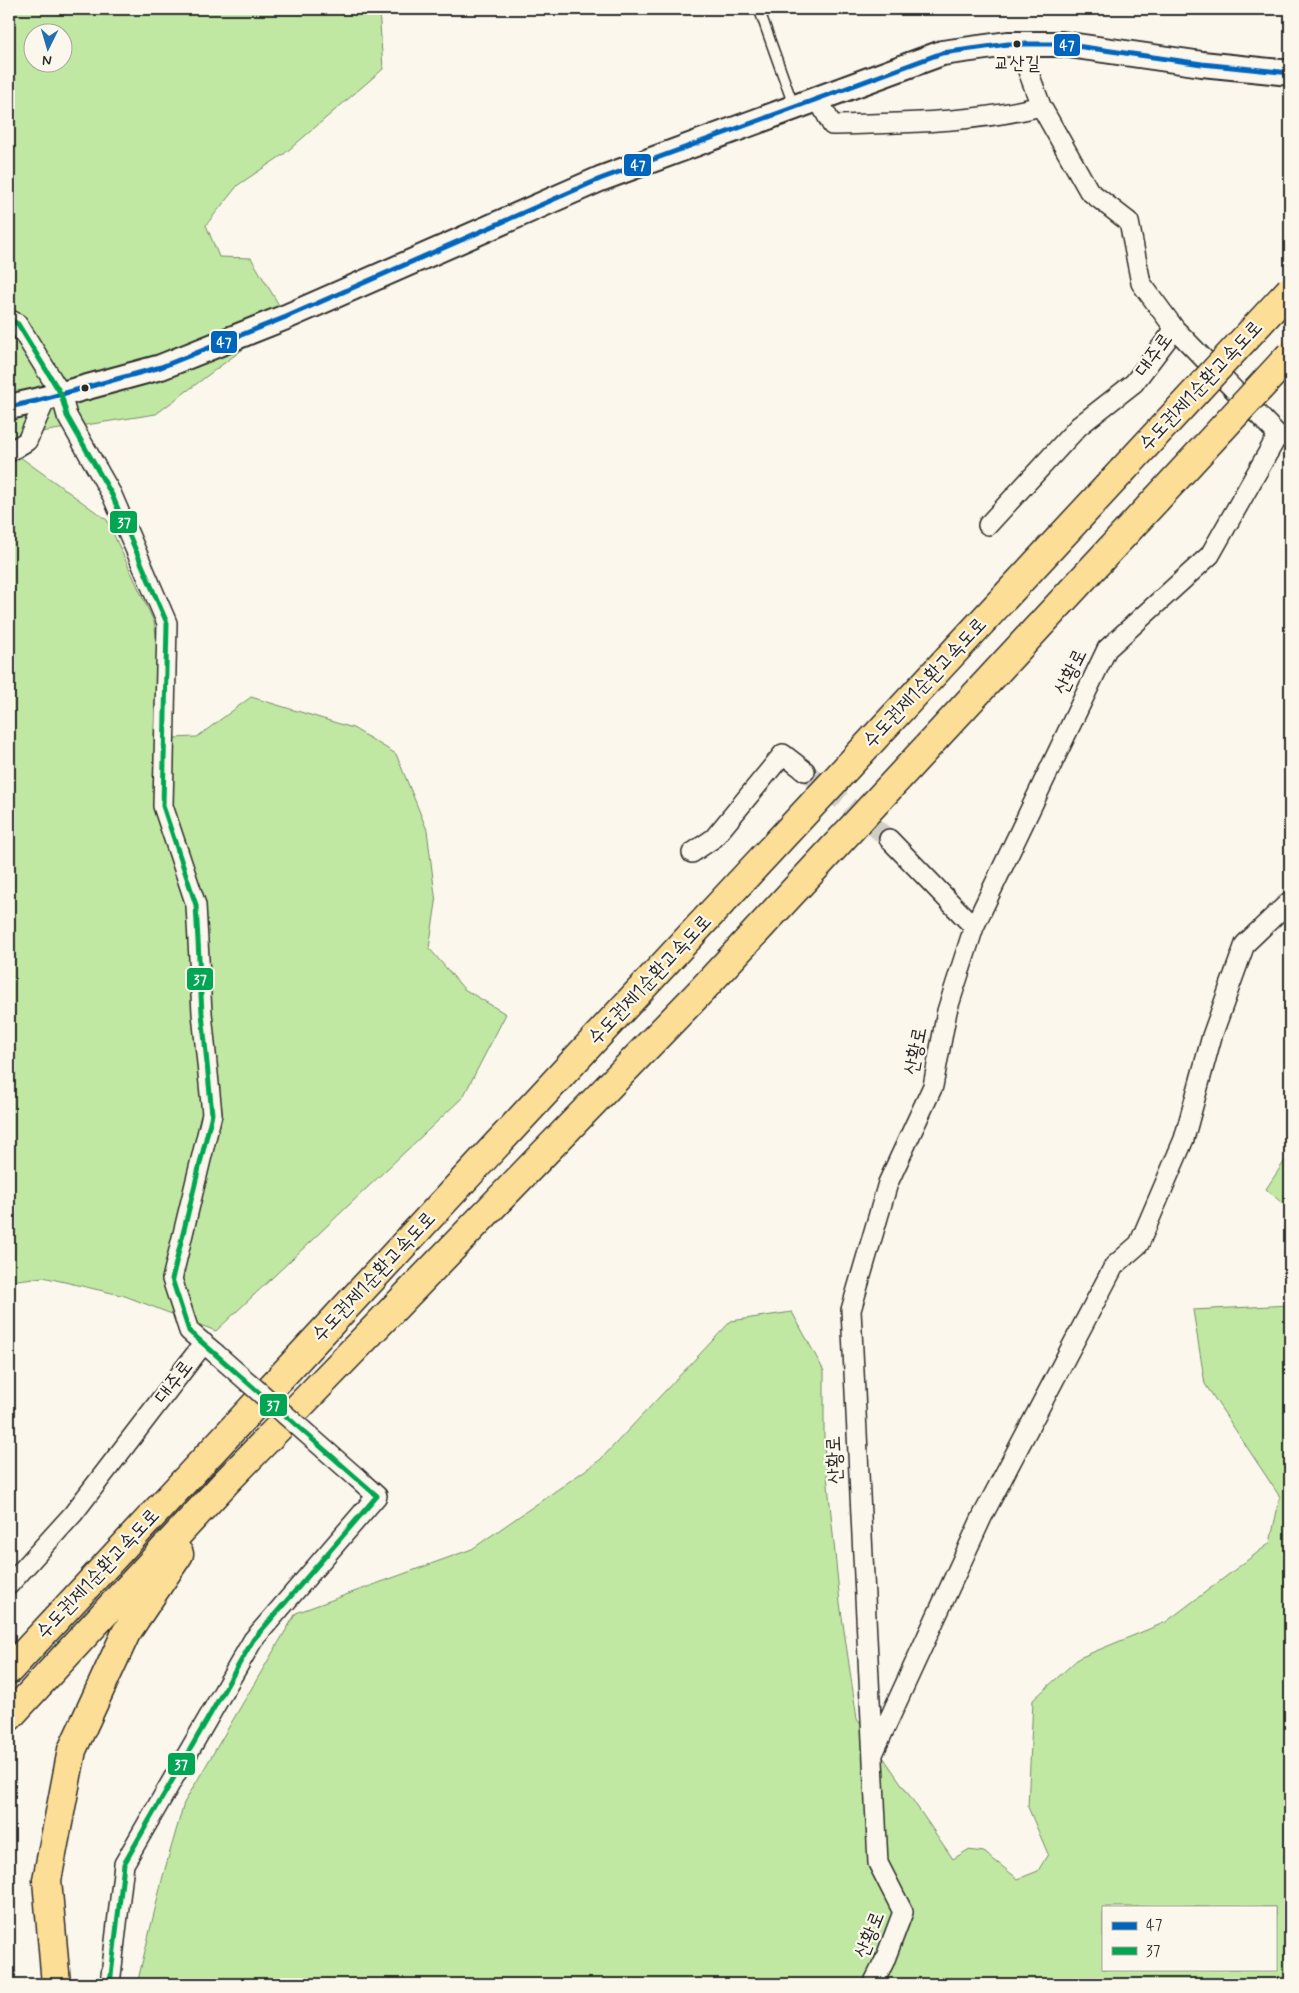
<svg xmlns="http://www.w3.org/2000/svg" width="1299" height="1993" viewBox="0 0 1299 1993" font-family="Mynerve,'Poor Story',sans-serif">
	<rect width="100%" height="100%" fill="#fbf7ec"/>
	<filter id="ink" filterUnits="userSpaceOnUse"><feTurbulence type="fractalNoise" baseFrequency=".02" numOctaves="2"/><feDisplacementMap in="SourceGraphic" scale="10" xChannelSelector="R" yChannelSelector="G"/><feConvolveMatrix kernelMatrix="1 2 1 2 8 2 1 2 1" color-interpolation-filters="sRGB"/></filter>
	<g filter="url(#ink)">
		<path fill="#c0e8a3" stroke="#768a67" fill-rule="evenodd" d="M 9,9 L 379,9 L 383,69 L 284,154 L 238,185 L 206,225 L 219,257 L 251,258 L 286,317 L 156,414 L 9,437 ZM 32,32 L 62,32 L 62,62 L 32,62 Z
			M 9,449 L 107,520 L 154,622 L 173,738 L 197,737 L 251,697 L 353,728 L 396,754 L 427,830 L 436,903 L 429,948 L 464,989 L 506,1014 L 463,1097 L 216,1331 L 125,1296 L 43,1277 L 9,1281 Z
			M 1290,1153 L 1290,1210 L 1266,1189 Z
			M 1290,1305 L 1290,1984 L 137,1984 L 163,1876 L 184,1803 L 296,1613 L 472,1549 L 600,1460 L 731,1321 L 792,1312 L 824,1371 L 824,1445 L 840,1603 L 857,1719 L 953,1859 L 968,1850 L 984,1852 L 1018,1879 L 1038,1871 L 1048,1854 L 1028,1807 L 1033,1700 L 1079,1658 L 1166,1622 L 1270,1543 L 1280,1497 L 1205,1384 L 1193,1310 ZM 1103,1907 L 1275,1907 L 1275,1969 L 1103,1969 Z"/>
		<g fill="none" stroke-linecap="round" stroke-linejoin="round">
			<path stroke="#d1cec5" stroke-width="19" stroke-dasharray="19 9" stroke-linecap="butt" d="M 805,771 L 889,839"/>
			<defs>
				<path id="service" d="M 759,9 L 794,107"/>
				<path id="minor" d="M 1018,44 L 1041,106 L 1089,191 L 1129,222 L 1141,283 L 1175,329 L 1278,435 L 1290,438
					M 818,99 L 832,125 C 901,123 974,123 1041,106
					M 9,319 L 18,324 L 61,394 L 67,416 L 112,495 L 167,623 L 163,806 L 196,905 L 202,1013 L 212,1114 L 172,1279 L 189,1331 L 215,1353
					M 9,452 L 27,441 L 46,399
					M 988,525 L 1079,426 L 1134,383 L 1175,329
					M 889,839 L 974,927
					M 692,853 L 714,838 L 783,754 L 805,771
					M 9,1585 L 73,1514 L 204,1343
					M 873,1754 L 983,1515 L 1114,1266 L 1139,1244 L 1184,1139 L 1212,1036 L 1245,944 L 1290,901
					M 110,1984 L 124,1864 L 253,1640 L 377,1496 L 356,1477
					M 873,1984 L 884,1962 L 903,1912 L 878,1863 L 851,1310 L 888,1183 L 933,1086 L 947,1011 L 974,927 L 1107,649 L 1210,555 L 1278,435"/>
				<path id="tertiary" d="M 9,407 L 36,401 L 161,367 L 286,317 L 600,179 L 942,53 L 1008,44 L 1062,44 L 1202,64 L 1290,73"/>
				<path id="motorway" d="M 9,1670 L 1122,471
					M 9,1717 L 226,1482 L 700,992 L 1156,500
					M 56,1984 L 47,1880 L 72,1750 L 126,1633 L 179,1554"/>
			</defs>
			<use href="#service" stroke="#2b2b2b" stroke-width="12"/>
			<use href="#minor" stroke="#2b2b2b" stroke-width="22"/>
			<use href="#tertiary" stroke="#2b2b2b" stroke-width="28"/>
			<use href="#motorway" stroke="#2b2b2b" stroke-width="31"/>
			<use href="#service" stroke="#fbf7ec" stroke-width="9"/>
			<use href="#minor" stroke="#fbf7ec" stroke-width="19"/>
			<use href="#tertiary" stroke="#fbf7ec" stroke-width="24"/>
			<use href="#motorway" stroke="#fdde96" stroke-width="28"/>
			<defs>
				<path id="minor-bridge" d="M 215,1353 L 356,1477"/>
				<path id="motorway-bridge" d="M 1122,471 L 1290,290
					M 1156,500 L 1290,355"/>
			</defs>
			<use href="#minor-bridge" stroke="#2b2b2b" stroke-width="22" stroke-linecap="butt"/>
			<use href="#motorway-bridge" stroke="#2b2b2b" stroke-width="31" stroke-linecap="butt"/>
			<use href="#minor-bridge" stroke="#fbf7ec" stroke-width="19"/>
			<use href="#motorway-bridge" stroke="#fdde96" stroke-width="28"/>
			<defs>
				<path id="bus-1" d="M 9,407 L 36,401 L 161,367 L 286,317 L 600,179 L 942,53 L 1008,44 L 1062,44 L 1202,64 L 1290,73"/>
				<path id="bus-2" d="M 9,319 L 18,324 L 61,394 L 67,416 L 112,495 L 167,623 L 163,806 L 196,905 L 202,1013 L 212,1114 L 172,1279 L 189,1331 L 377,1496 L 253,1640 L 124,1864 L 110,1984"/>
			</defs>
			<use href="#bus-1" stroke="#fbf7ec" stroke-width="9"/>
			<use href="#bus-2" stroke="#fbf7ec" stroke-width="9"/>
			<use href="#bus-1" stroke="#0065bd" stroke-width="5"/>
			<use href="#bus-2" stroke="#00a651" stroke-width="5"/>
		</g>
	</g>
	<g fill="#2b2b2b" stroke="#fbf7ec" stroke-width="2">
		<circle cx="1017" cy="44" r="4.5"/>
		<circle cx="85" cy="388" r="4.5"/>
	</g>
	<g text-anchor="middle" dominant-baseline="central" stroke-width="4.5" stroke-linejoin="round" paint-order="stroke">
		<g font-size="19" fill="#2b2b2b" stroke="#fbf7ec">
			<text x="1017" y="63">교산길</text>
		</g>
		<g font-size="20" fill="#2b2b2b" stroke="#fbf7ec">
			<text transform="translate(1154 355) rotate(-54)">대주로</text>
			<text transform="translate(1201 386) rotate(-47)">수도권제1순환고속도로</text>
			<text transform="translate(1071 672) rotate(-64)">산황로</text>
			<text transform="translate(925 683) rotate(-47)">수도권제1순환고속도로</text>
			<text transform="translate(650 980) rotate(-47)">수도권제1순환고속도로</text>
			<text transform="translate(916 1051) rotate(-79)">산황로</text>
			<text transform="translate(374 1277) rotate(-47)">수도권제1순환고속도로</text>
			<text transform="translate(174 1382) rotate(-52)">대주로</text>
			<text transform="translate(835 1460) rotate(-93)">산황로</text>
			<text transform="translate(98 1574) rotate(-47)">수도권제1순환고속도로</text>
			<text transform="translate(870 1935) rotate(-68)">산황로</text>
		</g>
	</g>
	<g stroke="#fbf7ec" stroke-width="2">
		<rect x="1053" y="33" width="28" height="24" rx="5" fill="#0065bd"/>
		<rect x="623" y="153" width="29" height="24" rx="5" fill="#0065bd"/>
		<rect x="210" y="330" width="28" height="24" rx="5" fill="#0065bd"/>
		<rect x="109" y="510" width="29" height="24" rx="5" fill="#00a651"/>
		<rect x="186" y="967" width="28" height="24" rx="5" fill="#00a651"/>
		<rect x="259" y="1393" width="29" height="24" rx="5" fill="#00a651"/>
		<rect x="167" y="1752" width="29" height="24" rx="5" fill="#00a651"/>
	</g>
	<g font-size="14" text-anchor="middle" font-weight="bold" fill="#fff">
		<text x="1067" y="50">47</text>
		<text x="638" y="170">47</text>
		<text x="224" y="347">47</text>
		<text x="124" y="527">37</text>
		<text x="200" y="984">37</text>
		<text x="273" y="1410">37</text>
		<text x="181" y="1769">37</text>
	</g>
	<rect width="1299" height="1993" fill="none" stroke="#fbf7ec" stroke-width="30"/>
	<rect x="15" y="15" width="1269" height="1963" fill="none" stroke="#2b2b2b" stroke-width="2" filter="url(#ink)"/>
	<rect x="1102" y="1906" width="175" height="65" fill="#fbf7ec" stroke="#a8a59f"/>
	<rect x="1112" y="1922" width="25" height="8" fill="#0065bd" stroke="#a8a59f"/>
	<text x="1146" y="1930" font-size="15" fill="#2b2b2b">47</text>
	<rect x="1112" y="1947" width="25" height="8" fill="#00a651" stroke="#a8a59f"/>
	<text x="1146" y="1956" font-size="15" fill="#2b2b2b">37</text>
	<g transform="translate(48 48) rotate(185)"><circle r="24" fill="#fbf7ec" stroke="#a8a59f"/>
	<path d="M0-4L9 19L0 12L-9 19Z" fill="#1f6fb2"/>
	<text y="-8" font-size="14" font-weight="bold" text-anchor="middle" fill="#2b2b2b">N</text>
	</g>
</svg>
